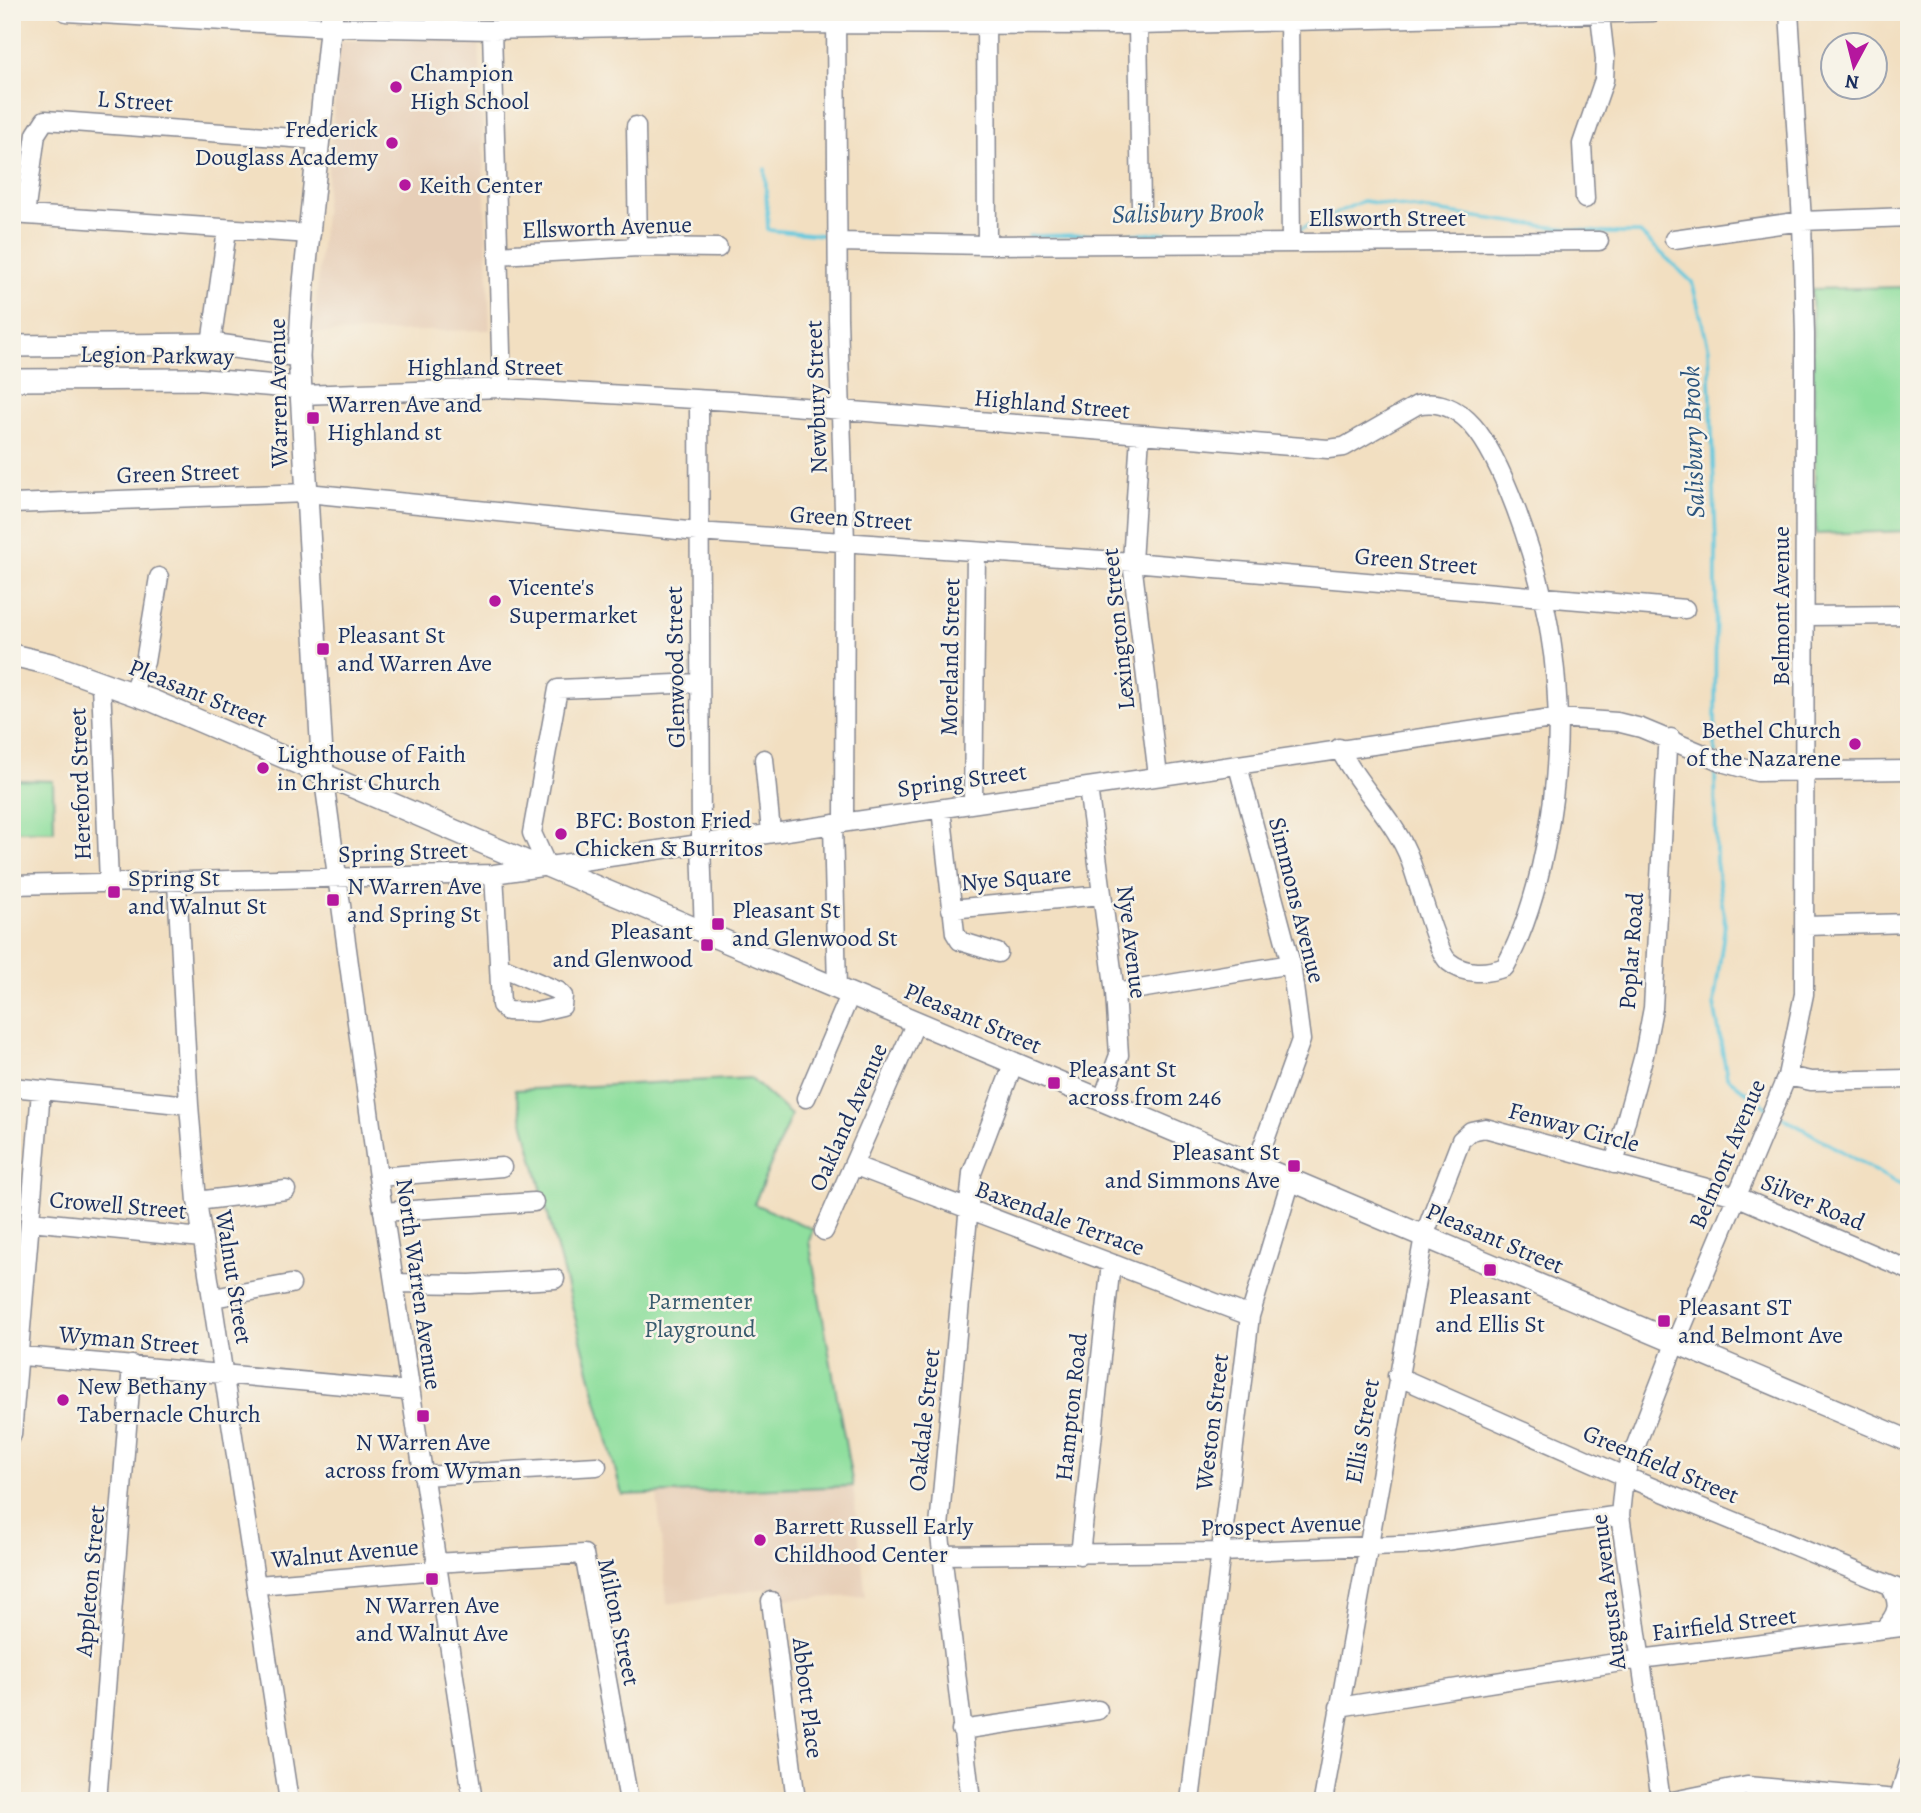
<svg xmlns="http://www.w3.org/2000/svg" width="1921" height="1813" viewBox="0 0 1921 1813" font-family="Alegreya,serif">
	<rect width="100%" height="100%" fill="#f7f3e8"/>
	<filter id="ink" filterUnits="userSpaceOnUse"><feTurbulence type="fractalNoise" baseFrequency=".0143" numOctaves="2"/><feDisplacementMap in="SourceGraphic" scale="14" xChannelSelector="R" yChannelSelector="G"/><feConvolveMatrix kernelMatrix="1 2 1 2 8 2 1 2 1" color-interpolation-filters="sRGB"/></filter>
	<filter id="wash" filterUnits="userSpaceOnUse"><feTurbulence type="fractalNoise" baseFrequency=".00686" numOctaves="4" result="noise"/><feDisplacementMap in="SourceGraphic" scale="28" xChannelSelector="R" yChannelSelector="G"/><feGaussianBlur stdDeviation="1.57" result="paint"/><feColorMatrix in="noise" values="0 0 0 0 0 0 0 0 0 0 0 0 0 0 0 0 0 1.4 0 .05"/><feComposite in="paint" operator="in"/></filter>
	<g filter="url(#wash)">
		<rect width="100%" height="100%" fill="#f2dfc1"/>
		<path fill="#e7cfb8" d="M 479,38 L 490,330 L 313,333 L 340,41 Z
			M 853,1486 L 866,1596 L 783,1599 L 780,1586 L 667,1604 L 657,1494 Z"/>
		<path fill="#8fdf9e" stroke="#55877e" stroke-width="2" d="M 1909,287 L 1909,531 L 1816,534 L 1812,289 Z
			M 12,780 L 53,781 L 54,831 L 12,831 Z
			M 750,1078 L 791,1115 L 754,1204 L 813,1229 L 809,1241 L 853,1486 L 622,1495 L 515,1090 Z"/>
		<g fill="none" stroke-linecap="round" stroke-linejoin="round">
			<path stroke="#61c8de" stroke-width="3.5" d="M 765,169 L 768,230 L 822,235
				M 1298,230 L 1363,201 L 1534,225 L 1606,233 L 1640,233 L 1692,282 L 1709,349 L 1716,544 L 1715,753
				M 1029,236 L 1287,231
				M 1715,764 L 1716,861 L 1725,924 L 1714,1004 L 1727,1077 L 1767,1108
				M 1777,1114 L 1909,1190"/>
		</g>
	</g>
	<g filter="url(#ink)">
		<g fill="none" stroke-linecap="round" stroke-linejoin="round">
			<defs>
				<path id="minor" d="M 66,12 L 331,27 L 492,30 L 761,24 L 1138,25 L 1653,12
					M 1289,12 L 1291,242
					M 986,15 L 987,245
					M 836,16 L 838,319 L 845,542 L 844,822
					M 1138,25 L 1141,207
					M 492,30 L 502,388
					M 636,126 L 638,247
					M 1585,199 L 1582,144 L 1604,80 L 1605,59 L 1600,15
					M 12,214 L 311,234
					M 25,215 L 36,134 L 45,120 L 320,140
					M 1674,239 L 1802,221 L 1909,217
					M 839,242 L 987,245 L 1599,241
					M 498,255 L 638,247 L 718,248
					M 211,344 L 227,230
					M 301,395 L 502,388 L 730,401 L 1328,449 L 1344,447 L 1417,405 C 1439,400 1458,409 1473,426 C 1503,460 1533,553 1543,598 C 1552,636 1557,680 1558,719 C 1558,796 1542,899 1505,967 C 1487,974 1465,975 1449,962 C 1435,951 1417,874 1407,852 C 1390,814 1357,785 1339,748
					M 699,400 L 701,844 L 704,934
					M 1140,435 L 1132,562 L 1158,776
					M 12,504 L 307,493 L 698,532 L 1132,562 L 1685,609
					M 1806,616 L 1909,615
					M 101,683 L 109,883
					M 132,693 L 145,662 L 159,577
					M 764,759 L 771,832
					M 1238,766 L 1291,964 L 1301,1040 L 1256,1165
					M 323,773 L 378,1177 L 473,1801
					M 1088,787 L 1115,993 L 1119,1055 L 1102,1101
					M 973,803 L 976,553
					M 941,809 L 955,933 L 960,941 L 998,953
					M 833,824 L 837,989
					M 547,866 L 532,833 L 558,689 L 699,683
					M 494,874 L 499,962 L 499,966 L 501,1005 L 507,1011 L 536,1012 L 562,1006 L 563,996 L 558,991 L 499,966
					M 177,883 L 189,1105 L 197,1201 L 289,1801
					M 12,885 L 494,874 L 1558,718 L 1617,722 L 1641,728 L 1725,763 L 1757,772 L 1909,770
					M 951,909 L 1101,895
					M 1806,926 L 1909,923
					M 1115,993 L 1291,964
					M 1787,1076 L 1811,1081 L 1909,1079
					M 12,1087 L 189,1105
					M 806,1098 L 850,995
					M 1614,1164 L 1644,1055 L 1653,1008 L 1667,749 L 1671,738
					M 853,1165 L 1250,1316
					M 378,1177 L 502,1167
					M 197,1201 L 286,1190
					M 383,1212 L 534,1202
					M 30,1221 L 202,1238
					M 824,1231 L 916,1022
					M 394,1283 L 470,1284 L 555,1279
					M 213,1298 L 291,1284
					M 12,1355 L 410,1391
					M 1397,1376 L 1624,1476 L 1909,1593
					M 12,1434 L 41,1091
					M 423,1476 L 597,1466
					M 941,1555 L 1220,1552 L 1425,1544 L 1620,1515
					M 1080,1555 L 1111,1263
					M 435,1563 L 584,1554 L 629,1801
					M 258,1585 L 437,1570
					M 771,1601 L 796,1801
					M 1884,1629 C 1898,1614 1901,1604 1890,1586
					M 1339,1707 L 1640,1659 L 1909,1626
					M 961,1730 L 1098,1710
					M 97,1801 L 132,1365
					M 971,1801 L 939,1527 L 972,1173 L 1013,1065
					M 1190,1801 L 1250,1316 L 1291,1180
					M 1323,1801 L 1424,1236 L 1461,1140 L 1471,1131 L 1485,1128 L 1736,1196 L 1909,1270
					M 1661,1801 L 1620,1515 L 1624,1476 L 1675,1344 L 1787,1076 L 1804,994 L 1805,334 L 1802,221 L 1789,12
					M 1673,1801 L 1747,1786 L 1909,1800
					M 1898,1801 L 1909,1764"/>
				<path id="major" d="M 12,346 L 211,344 L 299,356
					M 12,380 L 194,379 L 301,388
					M 12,655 L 50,664 L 153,701 L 525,861 L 547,866 L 1909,1441
					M 323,773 L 299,356 L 303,292 L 332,12"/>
			</defs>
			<use href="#minor" stroke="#868790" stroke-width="21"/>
			<use href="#major" stroke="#868790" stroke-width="24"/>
			<use href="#minor" stroke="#fff" stroke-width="18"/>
			<use href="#major" stroke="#fff" stroke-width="21"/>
		</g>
	</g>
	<g fill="#b5179e" stroke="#f7f3e8" stroke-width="2.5">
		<circle cx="396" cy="87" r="7"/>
		<circle cx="392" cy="143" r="7"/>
		<circle cx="405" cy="185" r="7"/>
		<rect x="306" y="411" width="14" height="14" rx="3.5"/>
		<circle cx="495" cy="601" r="7"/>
		<rect x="316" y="642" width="14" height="14" rx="3.5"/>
		<circle cx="1855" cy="744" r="7"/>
		<circle cx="263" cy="768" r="7"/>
		<circle cx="561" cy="834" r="7"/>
		<rect x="107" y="885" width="14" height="14" rx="3.5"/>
		<rect x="326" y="893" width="14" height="14" rx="3.5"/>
		<rect x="711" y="917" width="14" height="14" rx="3.5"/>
		<rect x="700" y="938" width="14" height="14" rx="3.5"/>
		<rect x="1047" y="1076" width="14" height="14" rx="3.5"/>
		<rect x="1287" y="1159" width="14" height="14" rx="3.5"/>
		<rect x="1483" y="1263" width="14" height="14" rx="3.5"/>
		<rect x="1657" y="1314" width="14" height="14" rx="3.5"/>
		<circle cx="63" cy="1400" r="7"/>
		<rect x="416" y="1409" width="14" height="14" rx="3.5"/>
		<circle cx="760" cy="1540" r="7"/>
		<rect x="425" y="1572" width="14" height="14" rx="3.5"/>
	</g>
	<g text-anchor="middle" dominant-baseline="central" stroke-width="5" stroke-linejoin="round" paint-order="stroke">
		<g font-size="24" fill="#1b2f5e" stroke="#f7f3e8" text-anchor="start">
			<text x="410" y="73">Champion<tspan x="410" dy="28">High School</tspan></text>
			<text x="378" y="129" text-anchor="end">Frederick<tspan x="378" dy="28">Douglass Academy</tspan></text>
			<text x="419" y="185">Keith Center</text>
			<text x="327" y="404">Warren Ave and<tspan x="327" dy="28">Highland st</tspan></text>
			<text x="509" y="587">Vicente's<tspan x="509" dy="28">Supermarket</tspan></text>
			<text x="337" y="635">Pleasant St<tspan x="337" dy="28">and Warren Ave</tspan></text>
			<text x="1841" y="730" text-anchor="end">Bethel Church<tspan x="1841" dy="28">of the Nazarene</tspan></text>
			<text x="277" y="754">Lighthouse of Faith<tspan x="277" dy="28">in Christ Church</tspan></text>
			<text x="575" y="820">BFC: Boston Fried<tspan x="575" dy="28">Chicken &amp; Burritos</tspan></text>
			<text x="128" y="878">Spring St<tspan x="128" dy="28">and Walnut St</tspan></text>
			<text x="347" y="886">N Warren Ave<tspan x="347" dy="28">and Spring St</tspan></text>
			<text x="732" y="910">Pleasant St<tspan x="732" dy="28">and Glenwood St</tspan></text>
			<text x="693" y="931" text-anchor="end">Pleasant<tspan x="693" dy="28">and Glenwood</tspan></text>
			<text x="1068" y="1069">Pleasant St<tspan x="1068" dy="28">across from 246</tspan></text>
			<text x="1280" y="1152" text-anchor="end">Pleasant St<tspan x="1280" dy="28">and Simmons Ave</tspan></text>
			<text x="1490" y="1296" text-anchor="middle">Pleasant<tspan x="1490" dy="28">and Ellis St</tspan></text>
			<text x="1678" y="1307">Pleasant ST<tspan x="1678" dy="28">and Belmont Ave</tspan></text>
			<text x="77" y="1386">New Bethany<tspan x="77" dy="28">Tabernacle Church</tspan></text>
			<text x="423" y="1442" text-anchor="middle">N Warren Ave<tspan x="423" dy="28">across from Wyman</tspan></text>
			<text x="774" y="1526">Barrett Russell Early<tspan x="774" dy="28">Childhood Center</tspan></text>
			<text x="432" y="1605" text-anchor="middle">N Warren Ave<tspan x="432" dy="28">and Walnut Ave</tspan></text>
		</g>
		<g font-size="24" fill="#1b2f5e" stroke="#f7f3e8">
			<text transform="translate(135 101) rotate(4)">L Street</text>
			<text x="1387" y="218">Ellsworth Street</text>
			<text transform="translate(607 227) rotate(-2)">Ellsworth Avenue</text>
			<text transform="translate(157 355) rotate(1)">Legion Parkway</text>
			<text x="485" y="367">Highland Street</text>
			<text transform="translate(278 393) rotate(-91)">Warren Avenue</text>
			<text transform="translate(816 397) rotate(-92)">Newbury Street</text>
			<text transform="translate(1052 404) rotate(5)">Highland Street</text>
			<text transform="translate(178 473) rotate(-2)">Green Street</text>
			<text transform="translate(851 518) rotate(4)">Green Street</text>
			<text transform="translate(1416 561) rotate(5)">Green Street</text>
			<text transform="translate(1781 606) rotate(-90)">Belmont Avenue</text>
			<text transform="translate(1118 629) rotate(-96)">Lexington Street</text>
			<text transform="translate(950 657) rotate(-89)">Moreland Street</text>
			<text transform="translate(675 667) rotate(-91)">Glenwood Street</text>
			<text transform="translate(198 693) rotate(22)">Pleasant Street</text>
			<text transform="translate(962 780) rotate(-8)">Spring Street</text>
			<text transform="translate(80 784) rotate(-92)">Hereford Street</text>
			<text transform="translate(403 852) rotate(-2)">Spring Street</text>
			<text transform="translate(1016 878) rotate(-5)">Nye Square</text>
			<text transform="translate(1297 900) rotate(76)">Simmons Avenue</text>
			<text transform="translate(1132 942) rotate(83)">Nye Avenue</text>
			<text transform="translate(1631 951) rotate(-86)">Poplar Road</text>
			<text transform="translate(973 1018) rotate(23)">Pleasant Street</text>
			<text transform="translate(848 1117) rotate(-66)">Oakland Avenue</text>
			<text transform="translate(1574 1127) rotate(15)">Fenway Circle</text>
			<text transform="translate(1727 1154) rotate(-67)">Belmont Avenue</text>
			<text transform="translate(1813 1202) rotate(23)">Silver Road</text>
			<text transform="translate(118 1205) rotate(5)">Crowell Street</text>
			<text transform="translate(1060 1218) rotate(20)">Baxendale Terrace</text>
			<text transform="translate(1495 1238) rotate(23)">Pleasant Street</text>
			<text transform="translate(234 1277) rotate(81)">Walnut Street</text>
			<text transform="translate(419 1284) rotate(82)">North Warren Avenue</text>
			<text transform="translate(129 1340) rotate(5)">Wyman Street</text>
			<text transform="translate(1071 1407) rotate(-84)">Hampton Road</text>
			<text transform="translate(924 1420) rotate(-84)">Oakdale Street</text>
			<text transform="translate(1212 1422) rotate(-83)">Weston Street</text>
			<text transform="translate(1362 1431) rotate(-80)">Ellis Street</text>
			<text transform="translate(1661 1464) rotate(23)">Greenfield Street</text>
			<text transform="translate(1281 1525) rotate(-2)">Prospect Avenue</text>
			<text transform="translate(345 1553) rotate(-5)">Walnut Avenue</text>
			<text transform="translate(90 1581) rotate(-85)">Appleton Street</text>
			<text transform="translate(1608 1592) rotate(-97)">Augusta Avenue</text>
			<text transform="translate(619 1622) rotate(78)">Milton Street</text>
			<text transform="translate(1724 1624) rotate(-7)">Fairfield Street</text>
			<text transform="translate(808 1698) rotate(83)">Abbott Place</text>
		</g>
		<g font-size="24" fill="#385b6e" stroke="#f7f3e8">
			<text x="700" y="1301">Parmenter<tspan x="700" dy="28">Playground</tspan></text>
		</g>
		<g font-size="26" font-style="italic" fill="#2c557e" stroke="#f7f3e8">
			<text transform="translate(1188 213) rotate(-1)">Salisbury Brook</text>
			<text transform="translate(1693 442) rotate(-92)">Salisbury Brook</text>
		</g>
	</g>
	<rect width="1921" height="1813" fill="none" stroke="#f7f3e8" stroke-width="42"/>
	<g transform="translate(1854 66) rotate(187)"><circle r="33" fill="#f7f3e8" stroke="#9fa5b1" stroke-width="2"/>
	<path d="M0-5L12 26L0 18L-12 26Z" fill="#b5179e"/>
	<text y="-10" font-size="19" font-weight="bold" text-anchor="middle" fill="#1b2f5e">N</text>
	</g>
</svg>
